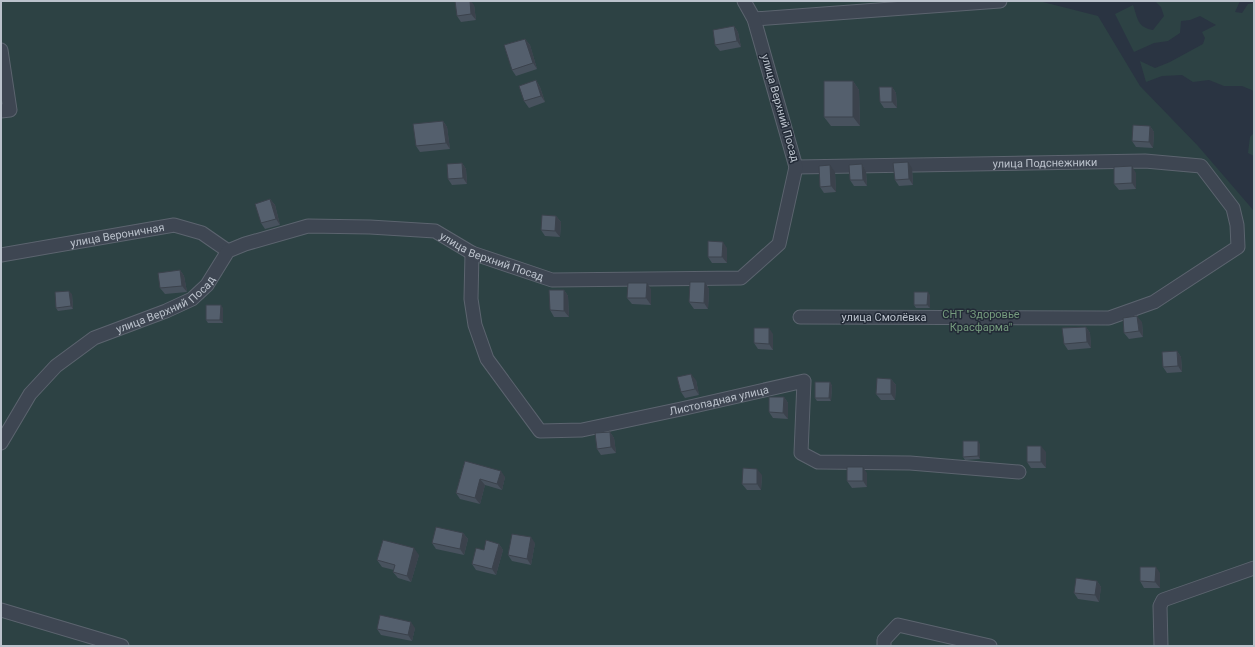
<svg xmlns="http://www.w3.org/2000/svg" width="1255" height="647" viewBox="0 0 1255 647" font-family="Roboto,sans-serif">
	<rect width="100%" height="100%" fill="#2a3442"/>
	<path fill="#2d4244" d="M 1,1 L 1039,1 L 1098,16 L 1140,86 L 1198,146 L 1254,211 L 1254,646 L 1,646 Z
		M 1155,1 L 1240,1 L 1235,12 L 1242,13 L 1248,4 L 1254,3 L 1254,91 L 1242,86 L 1224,86 L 1209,80 L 1193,82 L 1182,75 L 1162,76 L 1146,82 L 1140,61 L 1155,68 L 1170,62 L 1203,44 L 1205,38 L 1202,32 L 1216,25 L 1200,16 L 1190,20 L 1181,21 L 1180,33 L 1168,41 L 1154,43 L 1134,52 L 1115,14 L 1133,5 C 1138,19 1137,27 1153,30 L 1164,16 L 1161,7 Z
		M 1254,133 L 1254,156 L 1248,153 L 1250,137 Z"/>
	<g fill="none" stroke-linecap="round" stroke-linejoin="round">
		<defs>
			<g id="minor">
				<path d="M 754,19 L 1000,1"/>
				<path d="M 1,50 L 10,110 L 1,111"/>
				<path id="s1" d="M 796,167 L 1145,161 L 1201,166 L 1233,208 L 1237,225 L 1238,247 L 1154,302 L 1109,318 L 800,317"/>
				<path id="s2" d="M 472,253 L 471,299 L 475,325 L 487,359 L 540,431 L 582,430 L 681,409 L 804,381 L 801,453 L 818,462 L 910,463 L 1019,472"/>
				<path id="s3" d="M 1,255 L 174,225 L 202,233 L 228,251"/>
				<path id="s4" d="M 1,443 L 30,394 L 56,366 L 94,338 L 166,311 L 192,299 L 207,285 L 228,251 L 245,244 L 308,226 L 370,227 L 435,231 L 472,253 L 552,280 L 741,278 L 779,244 L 796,167 L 754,19 L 744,1"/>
				<path d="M 1,610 L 122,646"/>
				<path d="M 884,646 L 884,640 L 898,625 L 990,646"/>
				<path d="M 1161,646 L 1160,606 L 1163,600 L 1254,568"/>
			</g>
		</defs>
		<use href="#minor" stroke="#5c646f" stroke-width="15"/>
		<use href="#minor" stroke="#3e4652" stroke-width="13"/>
	</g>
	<path fill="#48525e" d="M 474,5 L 476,20 L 461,22 L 457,16 Z
		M 734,26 L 738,32 L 741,47 L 720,51 L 715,45 Z
		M 525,39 L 530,45 L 537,69 L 516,76 L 512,70 Z
		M 536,80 L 540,87 L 545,102 L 529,108 L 524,101 Z
		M 853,81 L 859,90 L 860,126 L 831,126 L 824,117 Z
		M 892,87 L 896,93 L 897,108 L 884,108 L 880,102 Z
		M 443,121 L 447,127 L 450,149 L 420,152 L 416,146 Z
		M 1150,126 L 1154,132 L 1153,148 L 1136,147 L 1132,141 Z
		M 462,163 L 466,169 L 467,184 L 452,185 L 448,179 Z
		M 862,164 L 866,171 L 867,186 L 854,186 L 850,180 Z
		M 912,168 L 913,185 L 899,186 L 895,180 Z
		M 835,172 L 836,192 L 824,193 L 820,187 Z
		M 1136,173 L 1136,189 L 1119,190 L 1114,184 Z
		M 270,199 L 275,205 L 280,225 L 265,229 L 261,223 Z
		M 556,216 L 561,222 L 560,237 L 545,236 L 541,230 Z
		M 727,248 L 727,263 L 712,263 L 708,257 Z
		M 180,270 L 184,276 L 187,292 L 165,294 L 160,288 Z
		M 705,282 L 709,289 L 708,309 L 694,309 L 689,302 Z
		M 651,289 L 651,305 L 632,304 L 627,298 Z
		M 564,290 L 568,296 L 569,317 L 554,317 L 550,310 Z
		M 72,294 L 73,309 L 58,311 L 56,308 Z
		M 930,295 L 930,308 L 916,308 L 914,305 Z
		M 223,308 L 223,323 L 208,323 L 206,320 Z
		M 1142,322 L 1143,337 L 1129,339 L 1124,333 Z
		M 1086,327 L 1090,333 L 1091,348 L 1068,350 L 1064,344 Z
		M 773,334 L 773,350 L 758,349 L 754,343 Z
		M 1177,351 L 1181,357 L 1182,372 L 1167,373 L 1163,367 Z
		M 891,379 L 896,385 L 895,400 L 881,400 L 876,394 Z
		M 696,380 L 699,395 L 685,398 L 681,392 Z
		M 830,382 L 832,386 L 831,401 L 817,401 L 815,398 Z
		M 784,397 L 788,403 L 788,419 L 773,418 L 769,412 Z
		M 610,432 L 614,438 L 616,453 L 601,455 L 597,449 Z
		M 980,444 L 980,459 L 965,460 L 963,457 Z
		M 1046,452 L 1046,468 L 1031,468 L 1027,462 Z
		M 465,461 L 505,477 L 502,490 L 485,485 L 480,504 L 460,499 L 456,493 Z
		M 867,473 L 867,487 L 852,488 L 847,481 Z
		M 762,475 L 761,490 L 747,490 L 742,484 Z
		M 463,533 L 468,539 L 464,555 L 436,549 L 432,543 Z
		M 535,543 L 531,565 L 512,561 L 508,555 Z
		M 499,544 L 503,550 L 496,575 L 476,570 L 472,564 Z
		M 419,555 L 411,582 L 398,578 L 393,572 L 394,570 L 382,567 L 377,560 Z
		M 1160,573 L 1160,588 L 1144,588 L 1140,581 Z
		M 1097,581 L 1101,587 L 1099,602 L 1078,599 L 1074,593 Z
		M 415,628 L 412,641 L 381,635 L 377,629 Z"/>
	<path fill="#3b424c" d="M 470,1 L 471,1 L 474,5 L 476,20 L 471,14 Z
		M 734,26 L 738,32 L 741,47 L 737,41 Z
		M 525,39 L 530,45 L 537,69 L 533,63 Z
		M 536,80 L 540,87 L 545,102 L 541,96 Z
		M 853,81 L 859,90 L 860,126 L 853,117 Z
		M 892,87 L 896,93 L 897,108 L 892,102 Z
		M 443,121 L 447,127 L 450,149 L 446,143 Z
		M 1150,126 L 1154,132 L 1153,148 L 1149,142 Z
		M 908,162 L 912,168 L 913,185 L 909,179 Z
		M 462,163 L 466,169 L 467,184 L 463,178 Z
		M 862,164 L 866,171 L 867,186 L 863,180 Z
		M 830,165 L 835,172 L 836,192 L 831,186 Z
		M 1132,166 L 1136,173 L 1136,189 L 1132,183 Z
		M 270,199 L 275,205 L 280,225 L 276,219 Z
		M 556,216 L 561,222 L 560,237 L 555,231 Z
		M 723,242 L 727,248 L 727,263 L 722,257 Z
		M 180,270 L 184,276 L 187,292 L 182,286 Z
		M 705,282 L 709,289 L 708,309 L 704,303 Z
		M 647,283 L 651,289 L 651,305 L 646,298 Z
		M 564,290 L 568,296 L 569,317 L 564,311 Z
		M 69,291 L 72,294 L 73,309 L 71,306 Z
		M 928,292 L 930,295 L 930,308 L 927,305 Z
		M 221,305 L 223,308 L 223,323 L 220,320 Z
		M 1137,316 L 1142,322 L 1143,337 L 1139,331 Z
		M 1086,327 L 1090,333 L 1091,348 L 1087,342 Z
		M 769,328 L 773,334 L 773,350 L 769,344 Z
		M 1177,351 L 1181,357 L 1182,372 L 1178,366 Z
		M 691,374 L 696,380 L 699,395 L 695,389 Z
		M 891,379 L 896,385 L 895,400 L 891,394 Z
		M 830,382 L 832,386 L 831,401 L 829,398 Z
		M 784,397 L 788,403 L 788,419 L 783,413 Z
		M 610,432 L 614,438 L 616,453 L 611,447 Z
		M 978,441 L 980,444 L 980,459 L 978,456 Z
		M 1041,446 L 1046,452 L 1046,468 L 1041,462 Z
		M 863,467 L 867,473 L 867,487 L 863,481 Z
		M 757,469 L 762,475 L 761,490 L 757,484 Z
		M 501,471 L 505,477 L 502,490 L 497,484 Z
		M 480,479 L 485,485 L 480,504 L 475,498 Z
		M 463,533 L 468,539 L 464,555 L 460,549 Z
		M 531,537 L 535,543 L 531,565 L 527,559 Z
		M 499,544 L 503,550 L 496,575 L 492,569 Z
		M 414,548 L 419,555 L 411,582 L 407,576 Z
		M 1156,567 L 1160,573 L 1160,588 L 1155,582 Z
		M 1097,581 L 1101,587 L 1099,602 L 1095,595 Z
		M 411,622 L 415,628 L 412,641 L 408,635 Z"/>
	<path fill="#545f6d" stroke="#3b424c" d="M 455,1 L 470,1 L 471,14 L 457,16 Z
		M 734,26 L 737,41 L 715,45 L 713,30 Z
		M 525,39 L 533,63 L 512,70 L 504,45 Z
		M 536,80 L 541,96 L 524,101 L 519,86 Z
		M 824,81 L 853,81 L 853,117 L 824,117 Z
		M 879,87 L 892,87 L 892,102 L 880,102 Z
		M 443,121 L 446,143 L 416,146 L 413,124 Z
		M 1133,125 L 1150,126 L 1149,142 L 1132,141 Z
		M 908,162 L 909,179 L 895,180 L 893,163 Z
		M 462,163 L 463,178 L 448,179 L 447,164 Z
		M 862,164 L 863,180 L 850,180 L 849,165 Z
		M 830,165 L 831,186 L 820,187 L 819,166 Z
		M 1132,166 L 1132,183 L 1114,184 L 1114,167 Z
		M 270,199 L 276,219 L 261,223 L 255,204 Z
		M 542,215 L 556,216 L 555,231 L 541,230 Z
		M 708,241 L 723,242 L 722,257 L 708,257 Z
		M 180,270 L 182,286 L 160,288 L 158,273 Z
		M 690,282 L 705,282 L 704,303 L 689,302 Z
		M 628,283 L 647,283 L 646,298 L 627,298 Z
		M 549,290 L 564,290 L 564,311 L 550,310 Z
		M 69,291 L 71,306 L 56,308 L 55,292 Z
		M 914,292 L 928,292 L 927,305 L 914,305 Z
		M 206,305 L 221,305 L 220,320 L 206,320 Z
		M 1137,316 L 1139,331 L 1124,333 L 1123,318 Z
		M 1086,327 L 1087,342 L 1064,344 L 1062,328 Z
		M 754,328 L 769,328 L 769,344 L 754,343 Z
		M 1177,351 L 1178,366 L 1163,367 L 1162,352 Z
		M 691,374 L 695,389 L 681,392 L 677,377 Z
		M 877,378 L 891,379 L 891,394 L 876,394 Z
		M 815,382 L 830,382 L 829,398 L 815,398 Z
		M 769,397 L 784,397 L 783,413 L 769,412 Z
		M 610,432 L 611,447 L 597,449 L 595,433 Z
		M 963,441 L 978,441 L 978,456 L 963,457 Z
		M 1027,446 L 1041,446 L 1041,462 L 1027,462 Z
		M 465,461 L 501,471 L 497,484 L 480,479 L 475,498 L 456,493 Z
		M 847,467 L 863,467 L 863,481 L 847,481 Z
		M 743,468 L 757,469 L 757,484 L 742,484 Z
		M 436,527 L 463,533 L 460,549 L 432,543 Z
		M 512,534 L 531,537 L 527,559 L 508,555 Z
		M 383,540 L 414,548 L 407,576 L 393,572 L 395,565 L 377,560 Z
		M 486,540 L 499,544 L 492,569 L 472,564 L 476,548 L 484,550 Z
		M 1140,567 L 1156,567 L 1155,582 L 1140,581 Z
		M 1076,578 L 1097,581 L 1095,595 L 1074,593 Z
		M 380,615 L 411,622 L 408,635 L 377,629 Z"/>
	<g text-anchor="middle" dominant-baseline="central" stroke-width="3" stroke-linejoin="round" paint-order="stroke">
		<g font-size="11" fill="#bbc2cc" stroke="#232b37">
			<text transform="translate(780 108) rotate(74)">улица Верхний Посад</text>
			<text stroke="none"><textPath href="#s1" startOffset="249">улица Подснежники</textPath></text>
			<text stroke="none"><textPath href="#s3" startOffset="118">улица Вероничная</textPath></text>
			<text stroke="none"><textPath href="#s4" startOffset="582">улица Верхний Посад</textPath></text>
			<text stroke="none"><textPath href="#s4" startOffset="222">улица Верхний Посад</textPath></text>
			<text x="884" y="317">улица Смолёвка</text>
			<text stroke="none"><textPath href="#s2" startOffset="380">Листопадная улица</textPath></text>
		</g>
		<g font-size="11" fill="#759a7d" stroke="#232b37">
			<text x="981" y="314">СНТ "Здоровье<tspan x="981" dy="13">Красфарма"</tspan></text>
		</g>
	</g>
	<rect width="1255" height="647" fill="none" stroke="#bbc2cc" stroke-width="4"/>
</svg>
